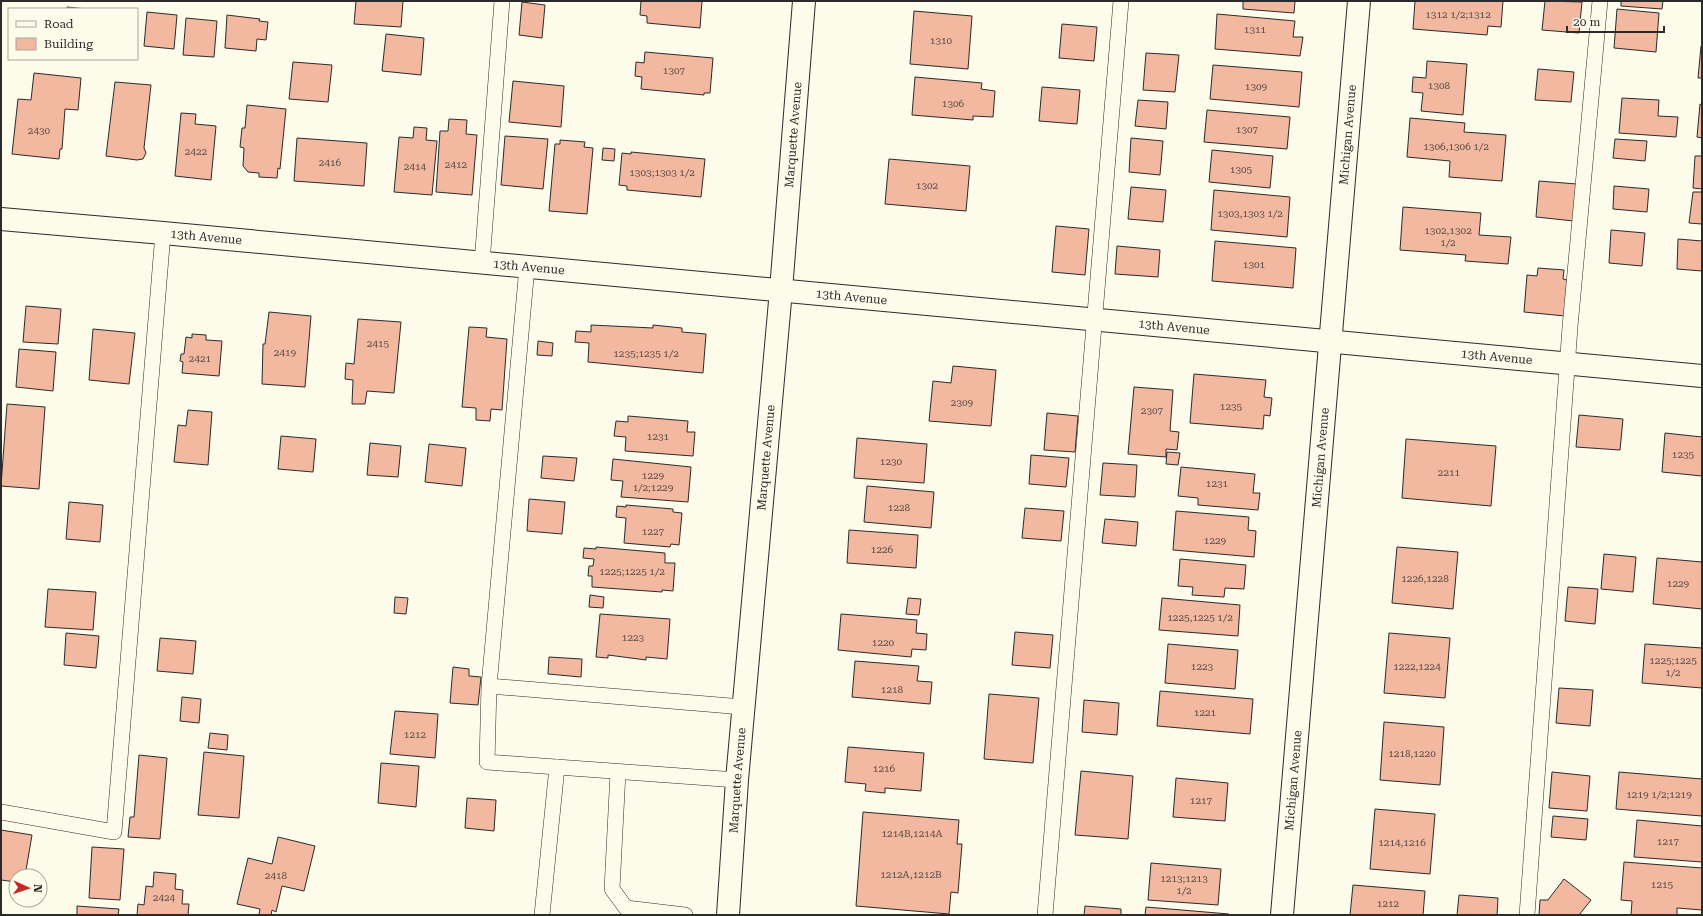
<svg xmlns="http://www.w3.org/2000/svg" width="1703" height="916" viewBox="0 0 1703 916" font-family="'Roboto Serif',serif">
	<rect width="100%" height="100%" fill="#fdfbea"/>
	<path fill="#f2b8a0" stroke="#2b2b2b" d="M 356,1 L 403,1 L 401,27 L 354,24 Z
		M 641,1 L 702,1 L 700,28 L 647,23 L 647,16 L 640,15 Z
		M 1243,1 L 1295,1 L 1294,13 L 1243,9 Z
		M 1415,1 L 1503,1 L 1501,27 L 1488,26 L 1487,35 L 1413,29 Z
		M 1545,1 L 1582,2 L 1579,33 L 1542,30 Z
		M 1621,1 L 1663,1 L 1662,9 L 1621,6 Z
		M 522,2 L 545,5 L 542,38 L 519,35 Z
		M 67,7 L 87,9 L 67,9 Z
		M 1617,9 L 1659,13 L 1656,52 L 1614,48 Z
		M 914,11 L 972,16 L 968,69 L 910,64 Z
		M 147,12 L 177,15 L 174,49 L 144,46 Z
		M 1217,14 L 1295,21 L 1293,37 L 1303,37 L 1300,56 L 1215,49 Z
		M 227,15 L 260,19 L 259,21 L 268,22 L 266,40 L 257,39 L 256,51 L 225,48 Z
		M 186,18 L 217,21 L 214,57 L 183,55 Z
		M 1062,24 L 1097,27 L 1094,61 L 1059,58 Z
		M 386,34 L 424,38 L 421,75 L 382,71 Z
		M 1701,46 L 1702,46 L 1702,78 L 1698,78 Z
		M 645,52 L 713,58 L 710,93 L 704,93 L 704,95 L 641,89 L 642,77 L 635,76 L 636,62 L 644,63 Z
		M 1146,53 L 1179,55 L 1175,92 L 1143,90 Z
		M 1427,61 L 1467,64 L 1463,115 L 1421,111 L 1423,93 L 1412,92 L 1413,77 L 1426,78 Z
		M 293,62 L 332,65 L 328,102 L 289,99 Z
		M 1213,65 L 1302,72 L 1299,107 L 1210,99 Z
		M 1538,69 L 1574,72 L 1571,102 L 1535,100 Z
		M 34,73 L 81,78 L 78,110 L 65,109 L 62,149 L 60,149 L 59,159 L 12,154 L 18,99 L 31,100 Z
		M 915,77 L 982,83 L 981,89 L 995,91 L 993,117 L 973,116 L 973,120 L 912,115 Z
		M 513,81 L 564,86 L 561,127 L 509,122 Z
		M 115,82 L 151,85 L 144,148 L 146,153 L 143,159 L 137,160 L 106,156 Z
		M 1042,87 L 1080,90 L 1077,124 L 1039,121 Z
		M 1622,98 L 1659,100 L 1658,116 L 1678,117 L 1676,137 L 1619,133 Z
		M 1138,100 L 1168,102 L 1166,129 L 1135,126 Z
		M 1700,104 L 1702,105 L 1702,138 L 1697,137 Z
		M 247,105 L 286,109 L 280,169 L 278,168 L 277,178 L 259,177 L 259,173 L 248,172 L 243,166 L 244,148 L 240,147 L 242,128 L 245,128 Z
		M 1207,110 L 1290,117 L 1287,149 L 1204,142 Z
		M 181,113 L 196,114 L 195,124 L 216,126 L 211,180 L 175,176 Z
		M 1410,118 L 1465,123 L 1464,132 L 1506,135 L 1502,181 L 1449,177 L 1450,161 L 1407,157 Z
		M 449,119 L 467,120 L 466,134 L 477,135 L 472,195 L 436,192 L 440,131 L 448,131 Z
		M 414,127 L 427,128 L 426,140 L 437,141 L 432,195 L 394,192 L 399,137 L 413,138 Z
		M 505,136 L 548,139 L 543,189 L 501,185 Z
		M 297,138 L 367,143 L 364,186 L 294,181 Z
		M 1131,138 L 1163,141 L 1160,175 L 1129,172 Z
		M 1615,139 L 1647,141 L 1645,161 L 1613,158 Z
		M 560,140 L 585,142 L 584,147 L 593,148 L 587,214 L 549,211 L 555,144 L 560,144 Z
		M 603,148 L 615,149 L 614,161 L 602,160 Z
		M 1212,150 L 1273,156 L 1270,188 L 1209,182 Z
		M 631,152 L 705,159 L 701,197 L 627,190 L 627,186 L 619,185 L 622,153 L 631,154 Z
		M 1695,156 L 1702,156 L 1702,189 L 1693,188 Z
		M 889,159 L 970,166 L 966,211 L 885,204 Z
		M 1539,181 L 1577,184 L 1574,221 L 1536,217 Z
		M 1614,186 L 1649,189 L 1647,212 L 1613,209 Z
		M 1131,187 L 1166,190 L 1163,222 L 1128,219 Z
		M 1214,190 L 1290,197 L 1287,237 L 1211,230 Z
		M 1693,192 L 1702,192 L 1702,224 L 1689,223 Z
		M 1403,207 L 1481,213 L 1479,235 L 1511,237 L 1508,264 L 1465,261 L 1466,255 L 1400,250 Z
		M 1056,226 L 1089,229 L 1085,275 L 1052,272 Z
		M 1611,230 L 1645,233 L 1642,266 L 1609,263 Z
		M 1678,239 L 1702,241 L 1702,271 L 1677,269 Z
		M 1215,241 L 1296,248 L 1293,288 L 1212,281 Z
		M 1117,246 L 1160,250 L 1158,277 L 1115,274 Z
		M 1538,268 L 1564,270 L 1563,279 L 1567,280 L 1565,316 L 1524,312 L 1527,275 L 1537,276 Z
		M 26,306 L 61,309 L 58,344 L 23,342 Z
		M 269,312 L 311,316 L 305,387 L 262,384 L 263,344 L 265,344 Z
		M 358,319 L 401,322 L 394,393 L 367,391 L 365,404 L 352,404 L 353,380 L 345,379 L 346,363 L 354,364 Z
		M 591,325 L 653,328 L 653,325 L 682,328 L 682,332 L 706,334 L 703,373 L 588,362 L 589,343 L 575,342 L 576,331 L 591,332 Z
		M 469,327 L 487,328 L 486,337 L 507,339 L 502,410 L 491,409 L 490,421 L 476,420 L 476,408 L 462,407 Z
		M 93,329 L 135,333 L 129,384 L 89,380 Z
		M 192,334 L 206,335 L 206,340 L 222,341 L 219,376 L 182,373 L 183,362 L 180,361 L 181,354 L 184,354 L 186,337 L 192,338 Z
		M 538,341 L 553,343 L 552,356 L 537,355 Z
		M 19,349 L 56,352 L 53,391 L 16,387 Z
		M 953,366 L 996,370 L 991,426 L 929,421 L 933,381 L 951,383 Z
		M 1194,374 L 1266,380 L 1264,397 L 1272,398 L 1270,416 L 1264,415 L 1263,429 L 1190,423 Z
		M 1134,387 L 1173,390 L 1170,431 L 1179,432 L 1177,450 L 1166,449 L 1166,457 L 1128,454 Z
		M 7,404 L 45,407 L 39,489 L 1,486 Z
		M 188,410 L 212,412 L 208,465 L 174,462 L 178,425 L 186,426 Z
		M 1047,413 L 1078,416 L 1075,452 L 1044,450 Z
		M 1579,415 L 1623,419 L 1620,450 L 1576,447 Z
		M 628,416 L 688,421 L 687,432 L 695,432 L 693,456 L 625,451 L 626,437 L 614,436 L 616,421 L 628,422 Z
		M 1665,433 L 1702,437 L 1702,476 L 1662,472 Z
		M 281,436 L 316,439 L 313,472 L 278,469 Z
		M 857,438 L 927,444 L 924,483 L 854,478 Z
		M 1406,439 L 1496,446 L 1491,506 L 1402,498 Z
		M 370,443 L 401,446 L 398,477 L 367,475 Z
		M 429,444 L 466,448 L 462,486 L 425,482 Z
		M 1167,452 L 1180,453 L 1178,465 L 1166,464 Z
		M 1031,455 L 1069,458 L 1066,487 L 1029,484 Z
		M 543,456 L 577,458 L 574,481 L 541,478 Z
		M 613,459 L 691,467 L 688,502 L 621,497 L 623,481 L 611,480 Z
		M 1103,463 L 1137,465 L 1135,497 L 1100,495 Z
		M 1181,467 L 1255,474 L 1253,493 L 1260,493 L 1258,510 L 1198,505 L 1198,498 L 1178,496 Z
		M 867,486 L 934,492 L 931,528 L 864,522 Z
		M 529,499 L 565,502 L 562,534 L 527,531 Z
		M 69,502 L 103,505 L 100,542 L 66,539 Z
		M 626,505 L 673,509 L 673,512 L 682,513 L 679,545 L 671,544 L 670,547 L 624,543 L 626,518 L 616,517 L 617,506 L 626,507 Z
		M 1025,508 L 1064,511 L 1061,541 L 1022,538 Z
		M 1176,511 L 1249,517 L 1248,530 L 1256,531 L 1254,557 L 1173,550 Z
		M 1105,519 L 1138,522 L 1136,546 L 1102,543 Z
		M 849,530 L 918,535 L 916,568 L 847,563 Z
		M 596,547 L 665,553 L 665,563 L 675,563 L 673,591 L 662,590 L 662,592 L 592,587 L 592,576 L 588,576 L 589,566 L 593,566 L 594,559 L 583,558 L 584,548 L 596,549 Z
		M 1397,547 L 1458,552 L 1453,609 L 1392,603 Z
		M 1604,554 L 1636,557 L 1633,592 L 1601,589 Z
		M 1657,558 L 1702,562 L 1702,609 L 1653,604 Z
		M 1180,559 L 1246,565 L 1244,589 L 1225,588 L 1224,597 L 1192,595 L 1193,587 L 1178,586 Z
		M 1568,587 L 1598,589 L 1595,624 L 1565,621 Z
		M 48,589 L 96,592 L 93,630 L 45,627 Z
		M 590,595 L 604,597 L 603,608 L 589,607 Z
		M 395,597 L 408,598 L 406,614 L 394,613 Z
		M 908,598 L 921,599 L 919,615 L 906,614 Z
		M 1162,598 L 1240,605 L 1238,636 L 1159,630 Z
		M 600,614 L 670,619 L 667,659 L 646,657 L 646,660 L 608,655 L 608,658 L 596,657 Z
		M 841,614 L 917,620 L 916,633 L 927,634 L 926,650 L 912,649 L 911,657 L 838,650 Z
		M 1015,632 L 1053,635 L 1050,668 L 1012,665 Z
		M 66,633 L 99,636 L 96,668 L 64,665 Z
		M 1389,633 L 1450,638 L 1445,698 L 1384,693 Z
		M 160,638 L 196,641 L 193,674 L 157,671 Z
		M 1168,644 L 1238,650 L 1235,689 L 1165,683 Z
		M 1645,644 L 1702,648 L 1702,688 L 1642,683 Z
		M 549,657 L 582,659 L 581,677 L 548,674 Z
		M 855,661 L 919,666 L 917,681 L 932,682 L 930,704 L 852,697 Z
		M 453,667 L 469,669 L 469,676 L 481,677 L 478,705 L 450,703 Z
		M 1559,688 L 1593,690 L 1590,726 L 1556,723 Z
		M 1160,691 L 1253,699 L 1250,734 L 1157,726 Z
		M 989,694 L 1039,698 L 1033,763 L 984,759 Z
		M 182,697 L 201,699 L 199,723 L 180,721 Z
		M 1084,700 L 1119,703 L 1117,735 L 1082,732 Z
		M 395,711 L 438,714 L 435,758 L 390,754 Z
		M 1384,722 L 1444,727 L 1440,785 L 1380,780 Z
		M 210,733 L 228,735 L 227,750 L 208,748 Z
		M 848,747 L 924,753 L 921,791 L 885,788 L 885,793 L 865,791 L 866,784 L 845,782 Z
		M 204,752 L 244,756 L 239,818 L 198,815 Z
		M 139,755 L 167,758 L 160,839 L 128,837 L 130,817 L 134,817 Z
		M 381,763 L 419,766 L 416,807 L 378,803 Z
		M 1081,771 L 1133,776 L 1128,839 L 1075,835 Z
		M 1552,772 L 1590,776 L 1587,811 L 1549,808 Z
		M 1619,772 L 1702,779 L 1702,816 L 1616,809 Z
		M 1176,778 L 1228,783 L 1225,821 L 1173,817 Z
		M 467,798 L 496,800 L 494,831 L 465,828 Z
		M 1375,809 L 1435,814 L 1430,874 L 1370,869 Z
		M 863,812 L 959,820 L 957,844 L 962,844 L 958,893 L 951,892 L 949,914 L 856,906 Z
		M 1553,816 L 1588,819 L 1586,840 L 1551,837 Z
		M 1637,820 L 1702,826 L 1702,862 L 1634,857 Z
		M 1,830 L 32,835 L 25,876 L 16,876 L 16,882 L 1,880 Z
		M 278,837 L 315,846 L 304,891 L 282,886 L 276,912 L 272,910 L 271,915 L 259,915 L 260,909 L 237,904 L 248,858 L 272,864 Z
		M 92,847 L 124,849 L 120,900 L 89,898 Z
		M 1624,862 L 1702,868 L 1702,910 L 1677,908 L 1677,915 L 1631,915 L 1632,901 L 1621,900 Z
		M 1151,863 L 1221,869 L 1218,905 L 1148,900 Z
		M 154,872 L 176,874 L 175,889 L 183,890 L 182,904 L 189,904 L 188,915 L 137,915 L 138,904 L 144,905 L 146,886 L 153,887 Z
		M 1564,879 L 1591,900 L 1579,915 L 1539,915 L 1540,900 L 1548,900 Z
		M 1353,885 L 1425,891 L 1423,915 L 1350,915 Z
		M 1459,895 L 1498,898 L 1497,915 L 1457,915 Z
		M 77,906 L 119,909 L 118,915 L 77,915 Z
		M 1085,906 L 1121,909 L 1121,915 L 1084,915 Z
		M 1146,907 L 1229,914 L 1228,915 L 1145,915 Z"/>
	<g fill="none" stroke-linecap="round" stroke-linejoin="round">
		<defs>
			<path id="lane" d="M 482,263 L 502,1
				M 527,267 L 489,686 L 487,762 L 737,780
				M 489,686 L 743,707
				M 618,772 L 612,889 L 626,908 L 685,915
				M 1,812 L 114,832 L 163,233
				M 542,915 L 557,767
				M 1045,915 L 1121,1
				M 1527,915 L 1570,327 L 1600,1"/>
			<g id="street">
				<path id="s1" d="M 1,219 L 163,233 L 1702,376"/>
				<path id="s2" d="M 728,915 L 737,780 L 781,290 L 804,1"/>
				<path id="s3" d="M 1282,915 L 1359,1"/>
			</g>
		</defs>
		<use href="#lane" stroke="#2b2b2b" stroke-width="16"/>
		<use href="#street" stroke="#2b2b2b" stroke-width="24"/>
		<use href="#lane" stroke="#fdfbea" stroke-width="15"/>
		<use href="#street" stroke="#fdfbea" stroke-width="22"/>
	</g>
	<g text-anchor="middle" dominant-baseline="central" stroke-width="3" stroke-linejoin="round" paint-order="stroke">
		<g font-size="10" fill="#5d4e48">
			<text x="1458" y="14">1312 1/2;1312</text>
			<text x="1255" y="29">1311</text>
			<text x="941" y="40">1310</text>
			<text x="674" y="70">1307</text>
			<text x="1439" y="85">1308</text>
			<text x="1256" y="86">1309</text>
			<text x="953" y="103">1306</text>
			<text x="1247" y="129">1307</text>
			<text x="39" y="130">2430</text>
			<text x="1456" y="146">1306,1306 1/2</text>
			<text x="196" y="151">2422</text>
			<text x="330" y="162">2416</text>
			<text x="456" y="164">2412</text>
			<text x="415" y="166">2414</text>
			<text x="1241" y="169">1305</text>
			<text x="662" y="172">1303;1303 1/2</text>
			<text x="927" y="185">1302</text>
			<text x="1250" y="213">1303,1303 1/2</text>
			<text x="1448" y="230">1302,1302<tspan x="1448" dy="12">1/2</tspan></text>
			<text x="1254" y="264">1301</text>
			<text x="378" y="343">2415</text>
			<text x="285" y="352">2419</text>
			<text x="646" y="353">1235;1235 1/2</text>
			<text x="200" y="358">2421</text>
			<text x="962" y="402">2309</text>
			<text x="1231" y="406">1235</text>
			<text x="1152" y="410">2307</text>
			<text x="658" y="436">1231</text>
			<text x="1683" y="454">1235</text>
			<text x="891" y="461">1230</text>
			<text x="1449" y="472">2211</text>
			<text x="653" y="475">1229<tspan x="653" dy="12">1/2;1229</tspan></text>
			<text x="1217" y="483">1231</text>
			<text x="899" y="507">1228</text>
			<text x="653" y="531">1227</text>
			<text x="1215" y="540">1229</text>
			<text x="882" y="549">1226</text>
			<text x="632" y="571">1225;1225 1/2</text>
			<text x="1425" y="578">1226,1228</text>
			<text x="1678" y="583">1229</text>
			<text x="1200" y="617">1225,1225 1/2</text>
			<text x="633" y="637">1223</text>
			<text x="883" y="642">1220</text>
			<text x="1673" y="660">1225;1225<tspan x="1673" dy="12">1/2</tspan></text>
			<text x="1202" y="666">1223</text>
			<text x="1417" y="666">1222,1224</text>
			<text x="892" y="689">1218</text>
			<text x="1205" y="712">1221</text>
			<text x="415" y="734">1212</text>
			<text x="1412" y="753">1218,1220</text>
			<text x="884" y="768">1216</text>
			<text x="1659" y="794">1219 1/2;1219</text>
			<text x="1201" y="800">1217</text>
			<text x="912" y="833">1214B,1214A</text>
			<text x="1668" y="841">1217</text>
			<text x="1402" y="842">1214,1216</text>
			<text x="911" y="874">1212A,1212B</text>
			<text x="276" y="875">2418</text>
			<text x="1184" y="878">1213;1213<tspan x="1184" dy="12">1/2</tspan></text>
			<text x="1662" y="884">1215</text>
			<text x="164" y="897">2424</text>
			<text x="1388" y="903">1212</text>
		</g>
		<g font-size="12" fill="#2b2b2b" stroke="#fdfbea">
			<text stroke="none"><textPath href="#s2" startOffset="783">Marquette Avenue</textPath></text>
			<text stroke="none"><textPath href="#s3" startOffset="783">Michigan Avenue</textPath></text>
			<text stroke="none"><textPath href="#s1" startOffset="206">13th Avenue</textPath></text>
			<text stroke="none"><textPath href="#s1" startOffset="530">13th Avenue</textPath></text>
			<text stroke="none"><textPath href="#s1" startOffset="854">13th Avenue</textPath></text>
			<text stroke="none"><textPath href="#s1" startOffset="1178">13th Avenue</textPath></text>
			<text stroke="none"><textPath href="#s1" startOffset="1502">13th Avenue</textPath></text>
			<text stroke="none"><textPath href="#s2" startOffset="459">Marquette Avenue</textPath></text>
			<text stroke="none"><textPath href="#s3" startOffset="459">Michigan Avenue</textPath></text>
			<text stroke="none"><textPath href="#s2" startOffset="135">Marquette Avenue</textPath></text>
			<text stroke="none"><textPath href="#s3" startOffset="135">Michigan Avenue</textPath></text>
		</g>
	</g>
	<rect width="1703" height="916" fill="none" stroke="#2b2b2b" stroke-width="4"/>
	<rect x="8" y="8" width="130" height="52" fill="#fdfbea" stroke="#a9a89e"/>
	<rect x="16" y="21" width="20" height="6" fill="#fdfbea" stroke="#a9a89e"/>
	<text x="44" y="28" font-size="12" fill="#2b2b2b">Road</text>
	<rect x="16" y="38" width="20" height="12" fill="#f2b8a0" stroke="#a9a89e"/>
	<text x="44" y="48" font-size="12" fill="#2b2b2b">Building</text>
	<g transform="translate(28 888) rotate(93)"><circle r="19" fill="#fdfbea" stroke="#a9a89e"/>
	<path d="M0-3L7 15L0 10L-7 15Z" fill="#c62828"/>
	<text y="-6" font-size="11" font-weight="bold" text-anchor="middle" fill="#2b2b2b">N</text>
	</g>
	<path d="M1567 26v6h97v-6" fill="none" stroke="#2b2b2b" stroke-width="2"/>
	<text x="1573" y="26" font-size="12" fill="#2b2b2b" stroke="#fdfbea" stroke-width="3" paint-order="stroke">20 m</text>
</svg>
